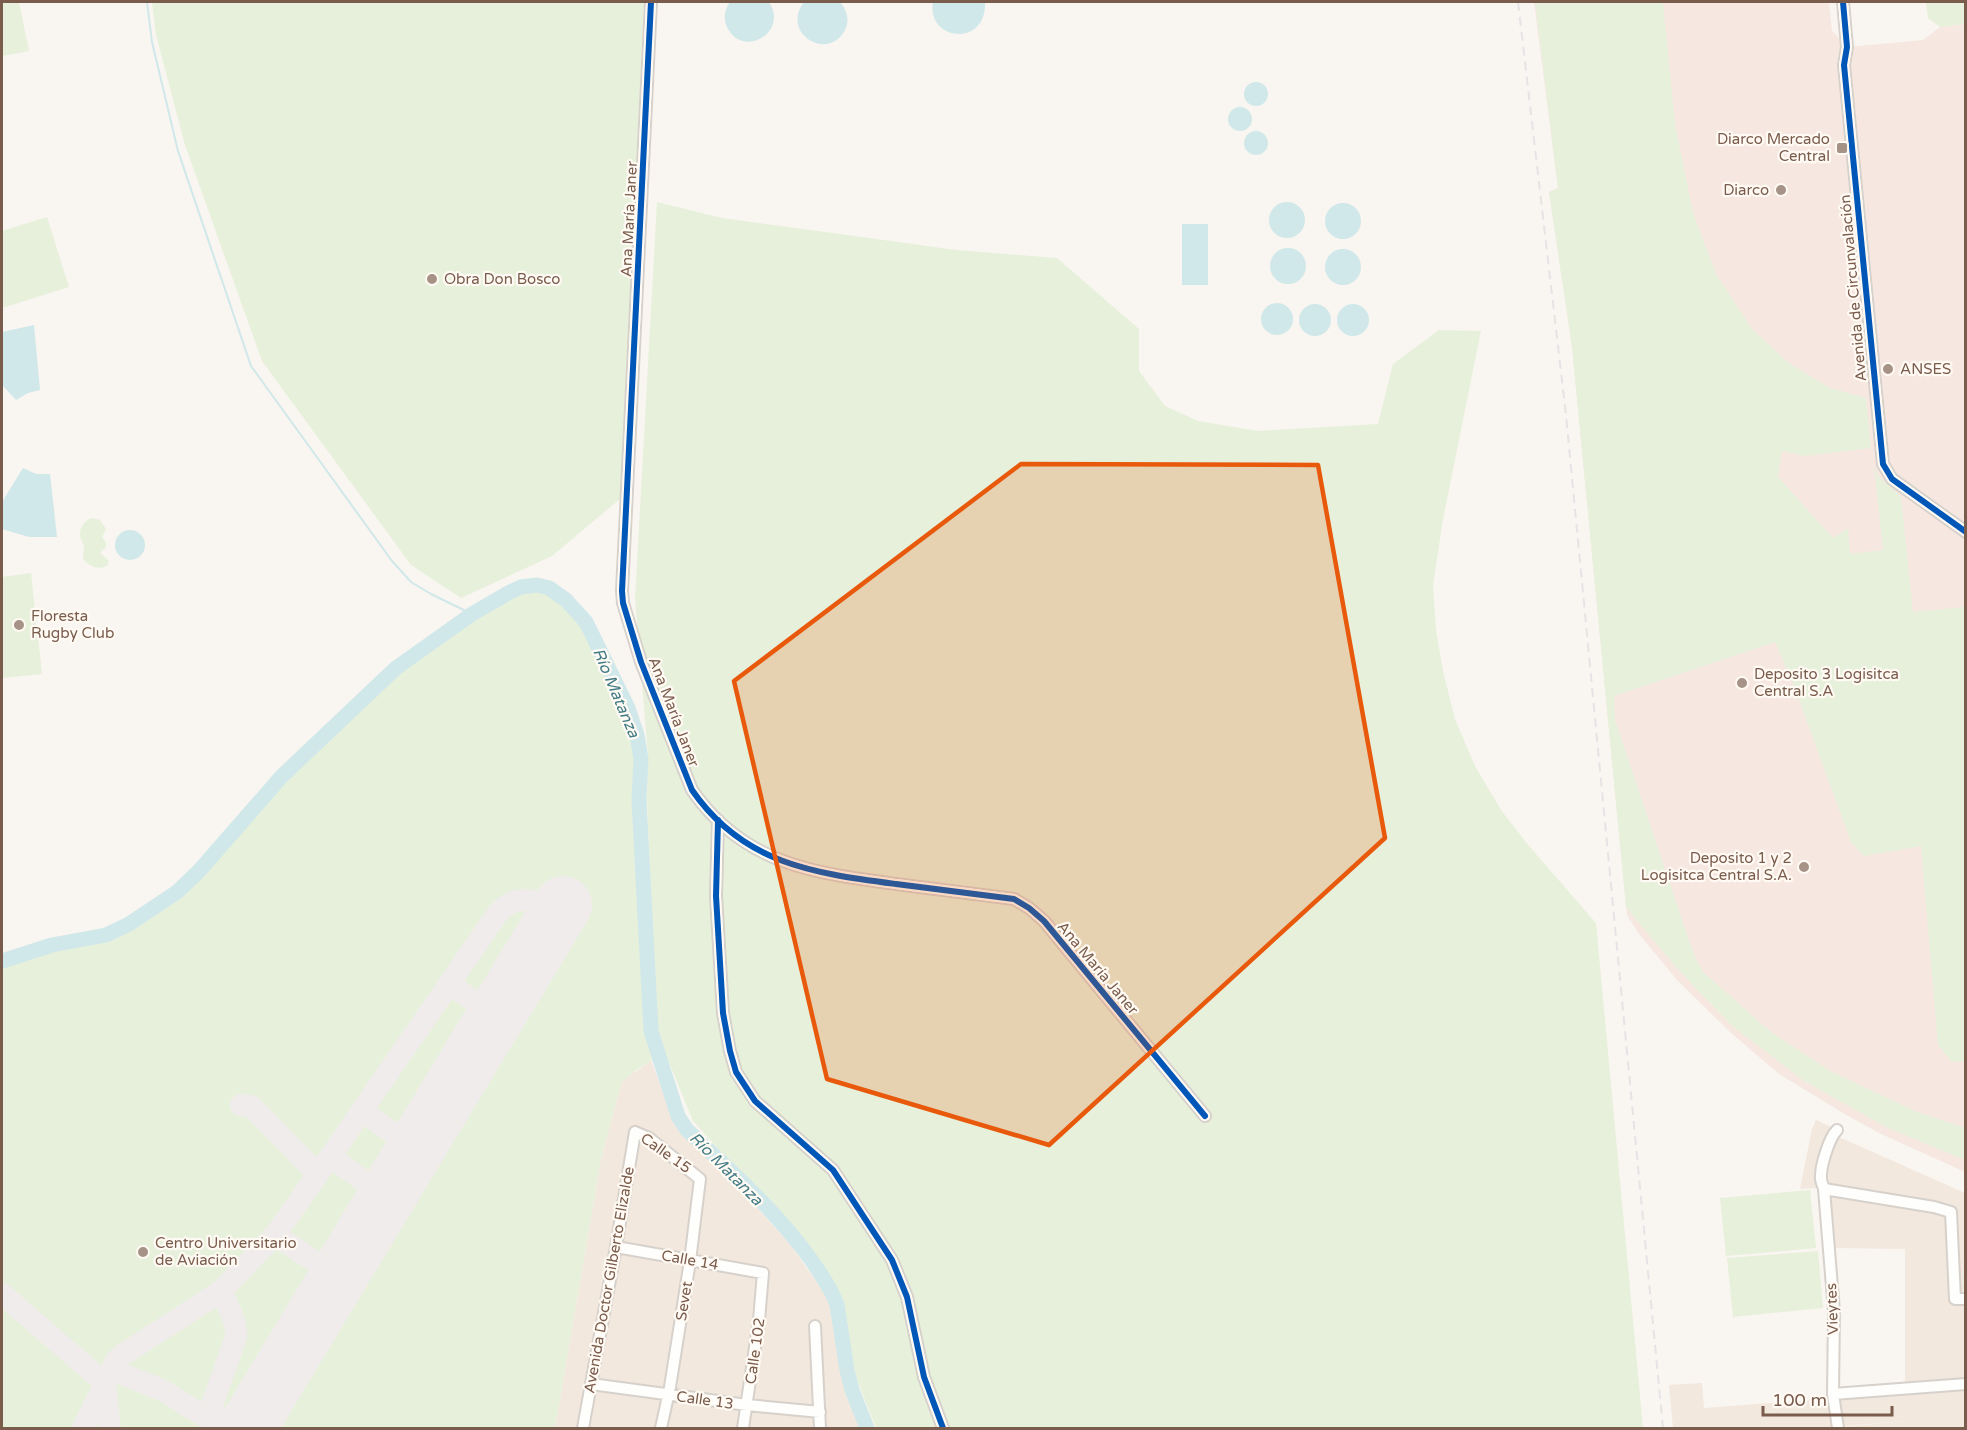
<svg xmlns="http://www.w3.org/2000/svg" width="1967" height="1430" viewBox="0 0 1967 1430" font-family="'Varela Round',sans-serif">
	<rect width="100%" height="100%" fill="#f9f5f0"/>
	<path fill="#f2e8de" d="M 651,1060 L 674,1122 L 738,1187 L 789,1243 L 828,1298 L 847,1398 L 860,1428 L 555,1428 L 601,1159 L 621,1084 L 627,1076 L 637,1071 Z
		M 1816,1120 L 1831,1127 L 1830,1133 L 1965,1193 L 1965,1428 L 1831,1428 L 1906,1421 L 1819,1428 L 1673,1428 L 1669,1385 L 1702,1383 L 1704,1408 L 1905,1393 L 1905,1249 L 1832,1248 L 1827,1195 L 1817,1188 L 1800,1189 L 1812,1129 Z"/>
	<path fill="#f6e8e1" d="M 1534,2 L 1829,2 L 1832,31 L 1848,47 L 1923,40 L 1940,27 L 1965,24 L 1965,1172 L 1881,1134 L 1848,1116 L 1779,1074 L 1731,1033 L 1677,980 L 1639,934 L 1627,915 L 1572,347 L 1549,192 L 1558,188 Z"/>
	<path fill="#e7f0db" d="M 2,2 L 19,2 L 29,51 L 2,56 Z
		M 152,2 L 644,2 L 620,499 L 552,556 L 461,598 L 411,565 L 262,361 L 185,145 L 156,35 Z
		M 1535,2 L 1663,2 L 1675,124 L 1693,213 L 1716,274 L 1752,329 L 1789,363 L 1830,388 L 1866,398 L 1871,448 L 1805,456 L 1782,451 L 1778,477 L 1833,538 L 1848,528 L 1850,554 L 1883,550 L 1874,467 L 1879,477 L 1901,497 L 1913,612 L 1965,607 L 1965,1061 L 1952,1062 L 1938,1045 L 1921,846 L 1864,856 L 1851,842 L 1794,686 L 1775,642 L 1614,696 L 1615,720 L 1694,955 L 1703,972 L 1771,1032 L 1830,1071 L 1917,1112 L 1965,1128 L 1965,1160 L 1886,1127 L 1804,1081 L 1730,1024 L 1674,965 L 1626,907 L 1572,347 L 1549,192 L 1558,188 Z
		M 1926,2 L 1965,2 L 1965,24 L 1940,27 L 1928,18 Z
		M 657,202 L 722,218 L 862,237 L 956,250 L 1057,258 L 1139,329 L 1139,371 L 1165,406 L 1198,421 L 1258,431 L 1378,424 L 1393,364 L 1439,330 L 1481,331 L 1443,519 L 1433,586 L 1436,630 L 1443,671 L 1455,719 L 1475,766 L 1501,810 L 1529,846 L 1596,923 L 1643,1428 L 876,1428 L 857,1380 L 839,1295 L 800,1239 L 693,1121 L 657,1033 L 647,800 L 648,756 L 635,599 Z
		M 47,217 L 69,287 L 2,308 L 2,231 Z
		M 92,518 L 100,520 L 106,529 L 102,537 L 106,542 L 106,547 L 100,553 L 109,561 L 107,566 C 97,570 91,567 83,559 L 84,545 C 77,535 79,523 92,518 Z
		M 31,573 L 42,674 L 2,678 L 2,577 Z
		M 537,585 L 549,588 L 566,600 L 586,622 L 628,708 L 637,735 L 641,759 L 639,800 L 651,1031 L 659,1054 C 647,1064 630,1073 621,1084 L 601,1159 L 555,1428 L 2,1428 L 2,961 L 52,945 L 106,935 L 129,924 L 177,892 L 199,871 L 282,776 L 396,668 L 472,614 L 510,592 L 521,587 Z
		M 1810,1190 L 1816,1248 L 1726,1256 L 1720,1198 Z
		M 1818,1251 L 1823,1308 L 1733,1317 L 1727,1258 Z"/>
	<path fill="#d0e8ea" d="M 730,2 L 769,2 C 789,32 744,58 728,29 C 723,20 724,10 730,2 Z
		M 804,2 L 841,3 C 847,11 850,20 845,30 C 829,62 780,34 804,2 Z
		M 933,2 L 985,2 C 987,48 926,41 933,2 Z
		M1244 94a12 12 0 1 1 24 0a12 12 0 1 1-24 0Z
		M1228 119a12 12 0 1 1 24 0a12 12 0 1 1-24 0Z
		M1244 143a12 12 0 1 1 24 0a12 12 0 1 1-24 0Z
		M1269 220a18 18 0 1 1 36 0a18 18 0 1 1-36 0Z
		M1325 221a18 18 0 1 1 36 0a18 18 0 1 1-36 0Z
		M 1182,224 L 1208,224 L 1208,285 L 1182,285 Z
		M1270 266a18 18 0 1 1 36 0a18 18 0 1 1-36 0Z
		M1325 267a18 18 0 1 1 36 0a18 18 0 1 1-36 0Z
		M1261 319a16 16 0 1 1 32 0a16 16 0 1 1-32 0Z
		M1299 320a16 16 0 1 1 32 0a16 16 0 1 1-32 0Z
		M1337 320a16 16 0 1 1 32 0a16 16 0 1 1-32 0Z
		M 34,325 L 40,390 L 28,393 L 16,400 L 2,385 L 2,332 Z
		M 23,468 L 36,474 L 50,474 L 57,537 L 29,537 L 2,529 L 2,502 Z
		M115 545a15 15 0 1 1 30 0a15 15 0 1 1-30 0Z"/>
	<g fill="none" stroke-linecap="round" stroke-linejoin="round">
		<path stroke="#d0e8ea" stroke-width="2" d="M 147,2 L 152,42 L 178,151 L 251,366 L 392,561 L 411,582 L 431,594 L 472,614"/>
		<path stroke="#d0e8ea" stroke-width="15" d="M 2,961 L 52,945 L 106,935 L 129,924 L 177,892 L 199,871 L 282,776 L 396,668 L 472,614 L 510,592 L 521,587 L 537,585 L 549,588 L 566,600 L 586,622 L 628,708 L 637,735 L 641,759 L 639,800 L 651,1031 L 678,1116 L 687,1130 C 731,1171 777,1212 812,1261 C 821,1275 832,1289 837,1305 L 847,1370 L 852,1390 L 867,1428"/>
		<path stroke="#f0ecec" stroke-width="22" d="M 449,984 L 496,1016
			M 241,1105 L 251,1106 L 318,1174
			M 362,1111 L 416,1149
			M 387,1197 L 330,1157 L 498,913 C 518,892 536,900 559,913
			M 275,1235 L 338,1277
			M 2,1294 L 105,1383 L 110,1428
			M 112,1370 L 162,1390 L 214,1422
			M 83,1428 L 116,1361 L 121,1356 L 221,1291 L 275,1235 L 330,1157
			M 215,1428 L 213,1402 L 236,1337 C 237,1321 228,1306 221,1291"/>
		<path stroke="#f0ecec" stroke-width="58" d="M 247,1428 L 563,905"/>
		<defs>
			<path id="minor" d="M 651,2 L 622,591 L 623,603 L 641,662 L 692,790 C 743,864 813,873 896,884 C 936,889 975,894 1014,899 L 1029,908 L 1044,921 L 1205,1116
				M 1843,2 L 1847,47 L 1844,65 L 1883,464 L 1892,479 L 1966,532
				M 718,820 L 716,896 L 723,1013 L 730,1051 L 736,1072 L 755,1101 L 833,1170 L 892,1260 L 907,1297 L 924,1377 L 943,1428
				M 1837,1130 C 1829,1138 1820,1167 1821,1179 C 1821,1182 1823,1185 1824,1189 L 1834,1311 L 1833,1394 L 1838,1428
				M 1824,1189 L 1934,1207 L 1951,1212 L 1955,1299 L 1966,1299
				M 616,1247 L 763,1273 L 759,1320 L 743,1428
				M 815,1326 L 820,1428
				M 591,1384 L 747,1405 L 820,1412
				M 1833,1394 L 1966,1384
				M 583,1428 L 616,1247 L 635,1132 L 649,1138 L 700,1179 L 690,1261 L 670,1387 L 661,1428"/>
		</defs>
		<use href="#minor" stroke="#d7d1cb" stroke-width="14"/>
		<use href="#minor" stroke="#fefefd" stroke-width="10"/>
		<path stroke="#e6e3e7" stroke-width="2" stroke-dasharray="9 6" stroke-linecap="butt" d="M 1518,2 L 1566,415 L 1663,1428"/>
		<defs>
			<path id="cycleway" d="M 651,2 L 622,591 L 623,603 L 641,662 L 692,790 C 743,864 813,873 896,884 C 936,889 975,894 1014,899 L 1029,908 L 1044,921 L 1205,1116
				M 1843,2 L 1847,47 L 1844,65 L 1883,464 L 1892,479 L 1966,532
				M 718,820 L 716,896 L 723,1013 L 730,1051 L 736,1072 L 755,1101 L 833,1170 L 892,1260 L 907,1297 L 924,1377 L 943,1428"/>
		</defs>
		<use href="#cycleway" stroke="#fffaf3" stroke-width="10"/>
		<use href="#cycleway" stroke="#0057b8" stroke-width="6"/>
	</g>
	<path fill="#e8590c" fill-opacity="0.2" stroke="#e8590c" stroke-width="4.5" stroke-linejoin="round" d="M 1021,464 L 1318,465 L 1385,838 L 1049,1145 L 827,1079 L 734,681 Z"/>
	<g fill="#a69286" stroke="#fffaf3" stroke-width="2">
		<rect x="1836" y="142" width="12" height="12" rx="3"/>
		<circle cx="1781" cy="190" r="6"/>
		<circle cx="432" cy="279" r="6"/>
		<circle cx="1888" cy="369" r="6"/>
		<circle cx="19" cy="625" r="6"/>
		<circle cx="1742" cy="683" r="6"/>
		<circle cx="1804" cy="867" r="6"/>
		<circle cx="143" cy="1252" r="6"/>
	</g>
	<g text-anchor="middle" dominant-baseline="central" stroke-width="4.5" stroke-linejoin="round" paint-order="stroke">
		<g font-size="15" fill="#7a5c4d" stroke="#fffaf3" text-anchor="start">
			<text x="1830" y="139" text-anchor="end">Diarco Mercado<tspan x="1830" dy="17">Central</tspan></text>
			<text x="1769" y="190" text-anchor="end">Diarco</text>
			<text x="444" y="279">Obra Don Bosco</text>
			<text x="1900" y="369">ANSES</text>
			<text x="31" y="616">Floresta<tspan x="31" dy="17">Rugby Club</tspan></text>
			<text x="1754" y="674">Deposito 3 Logisitca<tspan x="1754" dy="17">Central S.A</tspan></text>
			<text x="1792" y="858" text-anchor="end">Deposito 1 y 2<tspan x="1792" dy="17">Logisitca Central S.A.</tspan></text>
			<text x="155" y="1243">Centro Universitario<tspan x="155" dy="17">de Aviación</tspan></text>
		</g>
		<g font-size="15" fill="#7a5c4d" stroke="#fffaf3">
			<text transform="translate(629 219) rotate(-87)">Ana María Janer</text>
			<text transform="translate(1853 288) rotate(-95)">Avenida de Circunvalación</text>
			<text transform="translate(674 712) rotate(69)">Ana María Janer</text>
			<text transform="translate(1098 968) rotate(50)">Ana María Janer</text>
			<text transform="translate(666 1153) rotate(35)">Calle 15</text>
			<text transform="translate(690 1260) rotate(10)">Calle 14</text>
			<text transform="translate(609 1280) rotate(-80)">Avenida Doctor Gilberto Elizalde</text>
			<text transform="translate(684 1301) rotate(-81)">Sevet</text>
			<text transform="translate(1832 1309) rotate(-92)">Vieytes</text>
			<text transform="translate(755 1351) rotate(-82)">Calle 102</text>
			<text transform="translate(705 1400) rotate(8)">Calle 13</text>
		</g>
		<g font-size="16" font-style="italic" fill="#437c86" stroke="#fffaf3">
			<text transform="translate(616 693) rotate(67)">Río Matanza</text>
			<text transform="translate(726 1169) rotate(45)">Río Matanza</text>
		</g>
	</g>
	<rect width="1967" height="1430" fill="none" stroke="#7a5c4d" stroke-width="6"/>
	<path d="M1763 1406v9h129v-9" fill="none" stroke="#7a5c4d" stroke-width="3"/>
	<text x="1772" y="1406" font-size="18" fill="#7a5c4d" stroke="#fffaf3" stroke-width="4.5" paint-order="stroke">100 m</text>
</svg>
